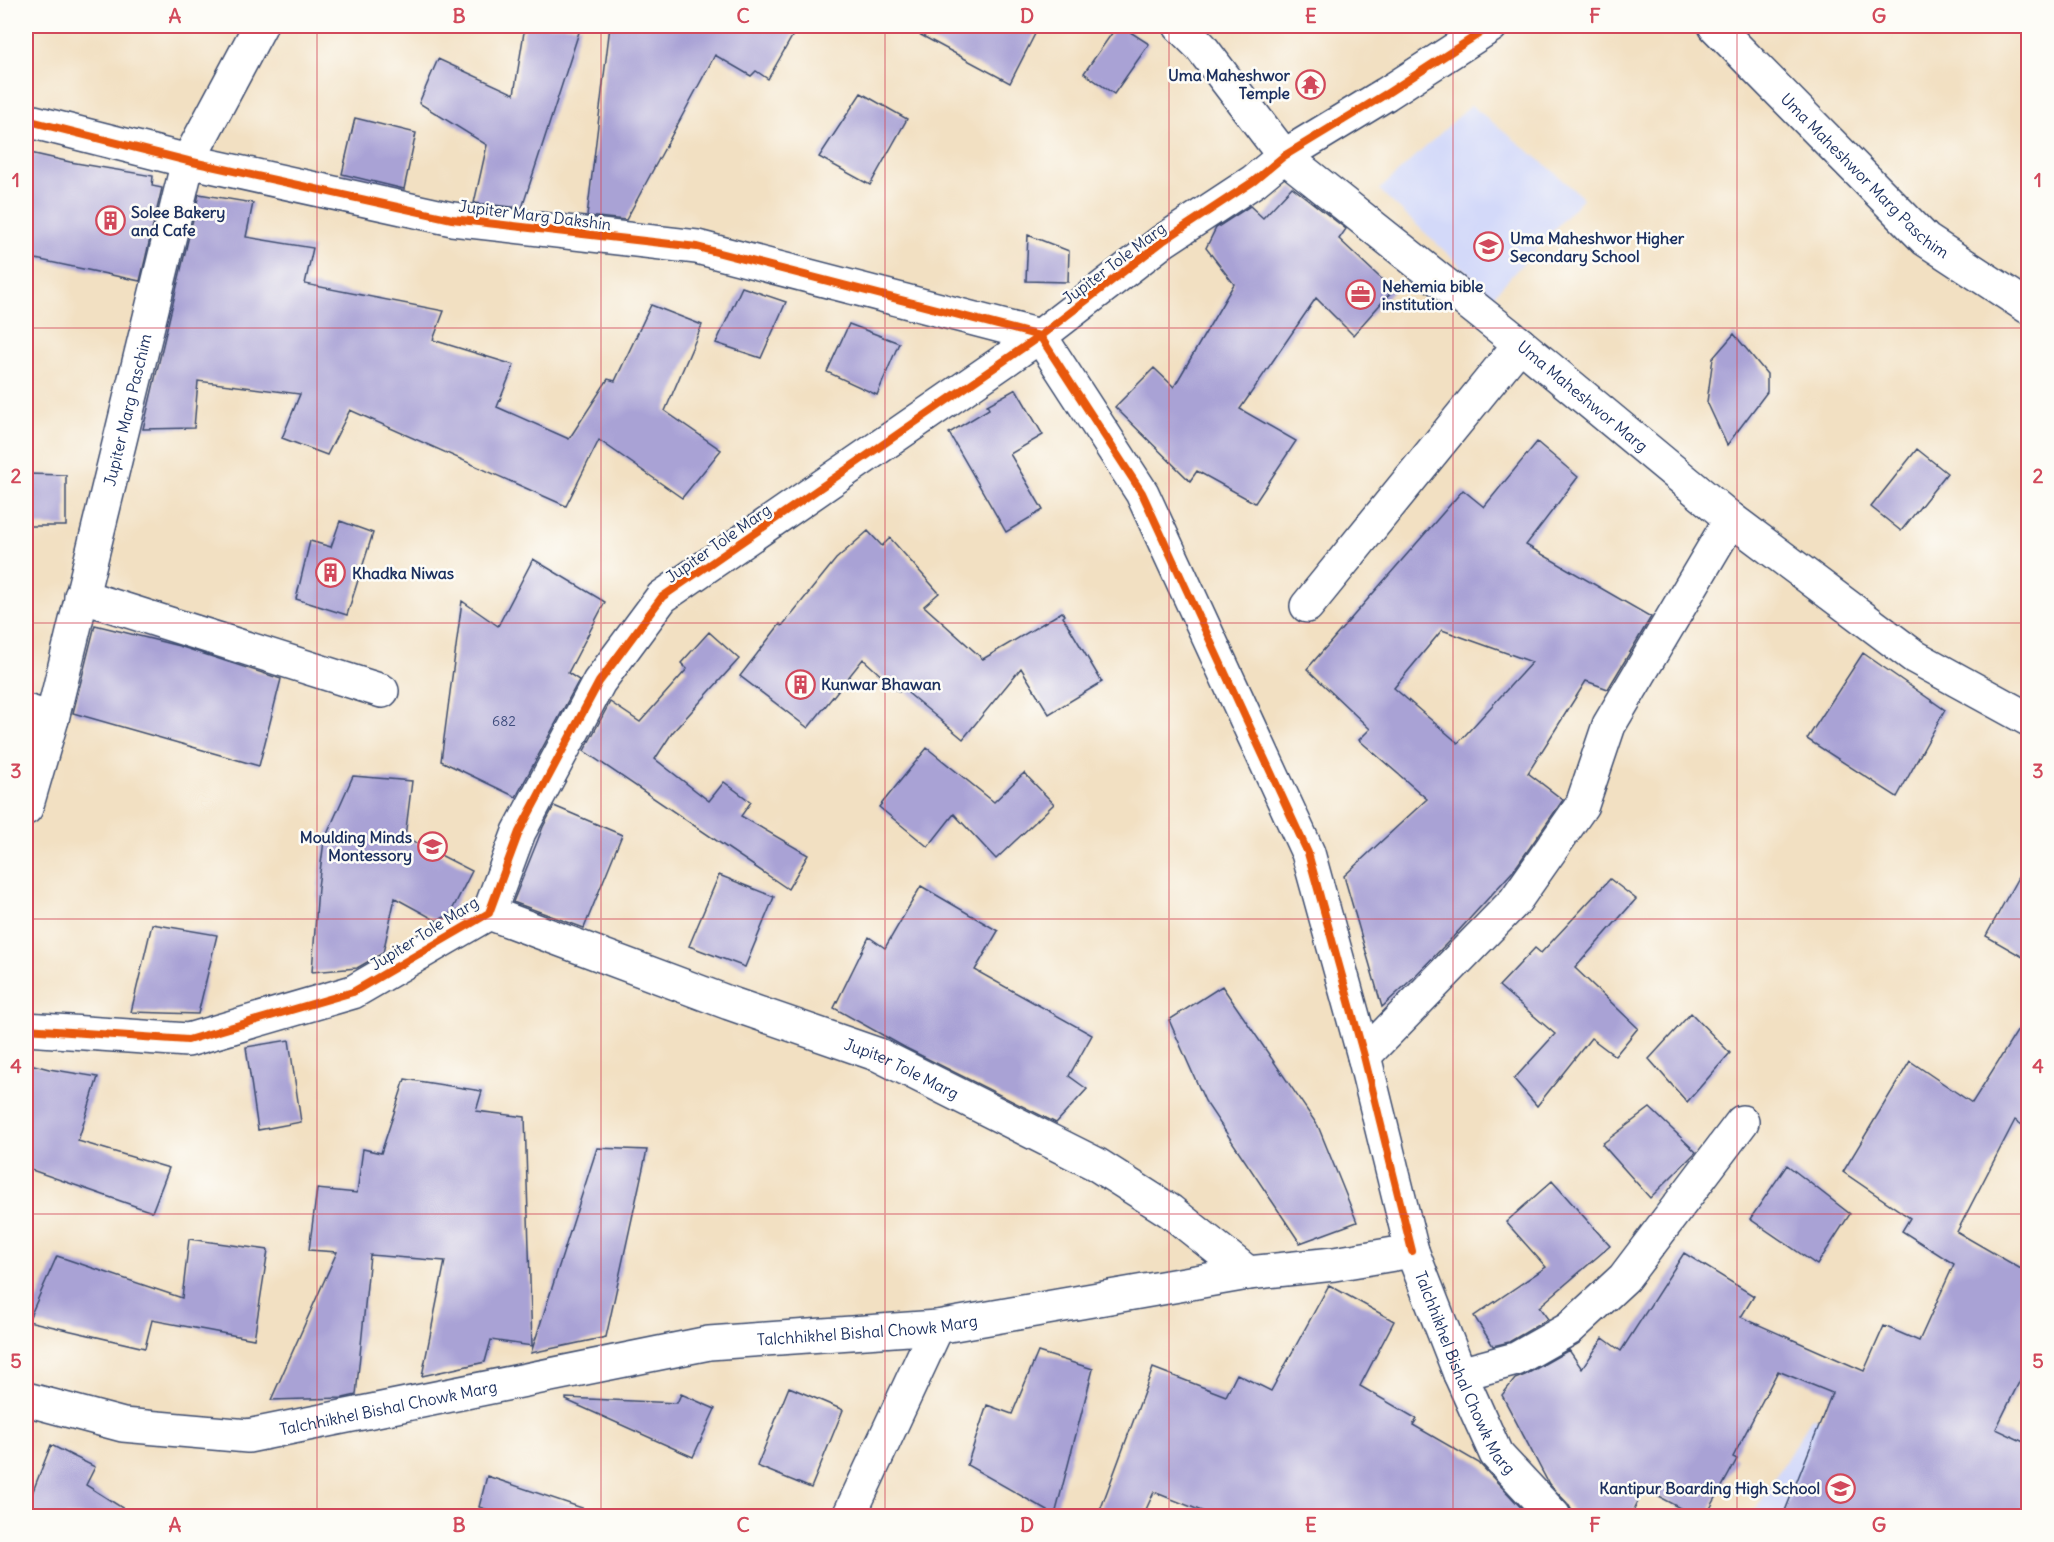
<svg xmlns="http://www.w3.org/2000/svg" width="2054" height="1542" viewBox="0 0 2054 1542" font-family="Delius,sans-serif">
	<rect width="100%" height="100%" fill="#fdfcf7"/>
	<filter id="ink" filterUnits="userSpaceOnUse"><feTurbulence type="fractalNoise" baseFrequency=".0167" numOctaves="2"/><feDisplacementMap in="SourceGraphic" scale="12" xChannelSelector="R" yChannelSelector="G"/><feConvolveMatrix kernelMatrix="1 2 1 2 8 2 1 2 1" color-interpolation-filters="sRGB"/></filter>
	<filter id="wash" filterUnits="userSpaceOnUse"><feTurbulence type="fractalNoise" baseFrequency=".008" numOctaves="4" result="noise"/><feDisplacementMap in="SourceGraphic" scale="24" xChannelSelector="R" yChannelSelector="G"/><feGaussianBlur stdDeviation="1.35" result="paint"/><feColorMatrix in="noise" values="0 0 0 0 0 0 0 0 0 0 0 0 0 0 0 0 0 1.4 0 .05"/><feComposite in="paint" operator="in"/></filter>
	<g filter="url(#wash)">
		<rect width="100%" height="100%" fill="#f2e0c2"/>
		<path fill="#d3d9f9" d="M 1471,105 L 1551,169 L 1583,198 L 1493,296 L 1379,190 Z
			M 1812,1417 L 1882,1449 L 1924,1459 L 1901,1516 L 1752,1516 Z"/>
		<g id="blocks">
			<path fill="#a9a2d5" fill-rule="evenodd" d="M 525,26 L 581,26 L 522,208 L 474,203 L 487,145 L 419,103 L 438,59 L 514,94 Z
				M 610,26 L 798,26 L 768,79 L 756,71 L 751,76 L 715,55 L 626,220 L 587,216 Z
				M 904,26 L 1039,26 L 1010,83 Z
				M 1117,26 L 1121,26 L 1149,44 L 1114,94 L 1084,73 Z
				M 861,93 L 907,119 L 870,185 L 819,157 Z
				M 355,118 L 416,133 L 404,189 L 342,174 Z
				M 26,152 L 70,162 L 153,176 L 152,186 L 162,188 L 140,281 L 26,257 Z
				M 1292,187 L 1346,229 L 1339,239 L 1393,290 L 1353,335 L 1316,298 L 1240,409 L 1296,441 L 1255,503 L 1197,471 L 1190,481 L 1115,407 L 1154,368 L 1174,387 L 1234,284 L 1206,248 L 1216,228 L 1250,206 L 1263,218 Z
				M 199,194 L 253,203 L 246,237 L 313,248 L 305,284 L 444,311 L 433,340 L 514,365 L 497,407 L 569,439 L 608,379 L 615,381 L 651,305 L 702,325 L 665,411 L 721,450 L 682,498 L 599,440 L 566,506 L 350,410 L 327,455 L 282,438 L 300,394 L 198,381 L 194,428 L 143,429 Z
				M 1028,235 L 1069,251 L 1068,282 L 1026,281 Z
				M 742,287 L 786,302 L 761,358 L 716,343 Z
				M 849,324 L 899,343 L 877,395 L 827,372 Z
				M 1734,334 L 1767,374 L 1767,392 L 1727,445 L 1707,402 L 1713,358 Z
				M 1016,389 L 1043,435 L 1010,454 L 1043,510 L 1006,532 L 949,433 L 989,409 L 987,405 Z
				M 1537,442 L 1578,477 L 1526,545 L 1651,617 L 1608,689 L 1586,681 L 1528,773 L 1563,800 L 1514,870 L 1452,938 L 1412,979 L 1382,1007 L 1344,876 L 1427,799 L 1359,740 L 1370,729 L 1307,669 L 1463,490 L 1484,507 ZM 1442,630 L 1532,662 L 1458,743 L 1394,688 Z
				M 1917,449 L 1947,473 L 1901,531 L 1871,507 Z
				M 26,474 L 66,475 L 66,526 L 26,526 Z
				M 340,521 L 373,533 L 347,615 L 296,599 L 310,541 L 331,547 Z
				M 868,531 L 882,546 L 890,538 L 939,593 L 924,606 L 983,659 L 1062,612 L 1065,615 L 1063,617 L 1102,682 L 1049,714 L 1021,668 L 963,739 L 902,688 L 899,692 L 863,659 L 808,728 L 740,676 L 780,624 L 782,626 L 836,559 Z
				M 533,559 L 605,602 L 568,673 L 579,680 L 516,797 L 441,761 L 462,601 L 498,626 Z
				M 95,625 L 179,646 L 281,679 L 259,766 L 73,713 Z
				M 709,632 L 739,659 L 672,733 L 655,759 L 709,801 L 724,782 L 751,802 L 741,816 L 808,855 L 788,889 L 584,751 L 610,702 L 640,722 L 687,669 L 681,663 Z
				M 1863,653 L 1945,710 L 1897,797 L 1807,739 Z
				M 927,748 L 994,802 L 1024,773 L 1054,804 L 996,859 L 954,814 L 928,847 L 879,807 Z
				M 353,776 L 412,781 L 405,837 L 472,871 L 450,914 L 437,921 L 395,898 L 383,953 L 357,968 L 312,972 L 318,887 L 324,841 Z
				M 554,806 L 622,835 L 584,928 L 513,902 L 543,827 Z
				M 2028,859 L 2028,960 L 1986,936 Z
				M 719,875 L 774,897 L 745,967 L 689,946 Z
				M 1610,879 L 1636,899 L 1575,968 L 1638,1028 L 1615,1056 L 1591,1038 L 1537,1106 L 1514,1079 L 1555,1034 L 1499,986 L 1535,948 L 1541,953 Z
				M 921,886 L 998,931 L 975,970 L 1092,1035 L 1069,1076 L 1087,1089 L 1056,1123 L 906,1048 L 834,1008 L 869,937 L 885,948 Z
				M 152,924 L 217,935 L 198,1014 L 131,1012 Z
				M 1222,986 L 1318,1126 L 1357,1222 L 1300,1243 L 1205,1101 L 1169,1020 Z
				M 1691,1013 L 1730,1053 L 1687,1102 L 1649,1059 Z
				M 2028,1014 L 2028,1129 L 2015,1120 L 1957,1232 L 2028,1273 L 2028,1364 L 1996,1429 L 2028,1444 L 2028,1516 L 1783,1516 L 1832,1393 L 1778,1371 L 1733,1457 L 1737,1459 L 1706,1516 L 1695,1516 L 1644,1489 L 1631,1516 L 1572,1516 L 1572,1511 L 1568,1504 L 1549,1484 L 1502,1395 L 1515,1379 L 1525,1375 L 1569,1350 L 1582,1369 L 1603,1338 L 1621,1351 L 1684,1253 L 1754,1296 L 1741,1317 L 1864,1371 L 1884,1326 L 1919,1341 L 1954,1264 L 1902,1231 L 1910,1218 L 1843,1172 L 1910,1061 L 1972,1103 Z
				M 289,1040 L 301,1122 L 258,1130 L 246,1047 Z
				M 26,1063 L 49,1069 L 98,1077 L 78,1141 L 169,1168 L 152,1212 L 26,1168 Z
				M 405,1079 L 482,1091 L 476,1111 L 525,1117 L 532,1346 L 491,1340 L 485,1362 L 422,1376 L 445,1261 L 370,1255 L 356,1395 L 343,1398 L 271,1400 L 337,1252 L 309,1250 L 317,1189 L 357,1193 L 363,1149 L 381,1153 Z
				M 1650,1108 L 1696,1152 L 1650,1198 L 1602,1144 Z
				M 597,1148 L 647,1150 L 606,1337 L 531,1353 Z
				M 1787,1165 L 1850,1214 L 1817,1265 L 1750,1219 Z
				M 1552,1181 L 1610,1246 L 1539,1307 L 1548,1319 L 1509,1342 L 1493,1346 L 1474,1316 L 1546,1267 L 1506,1222 Z
				M 189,1239 L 268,1250 L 254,1339 L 152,1320 L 145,1348 L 28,1321 L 57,1256 L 182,1298 Z
				M 1329,1285 L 1394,1321 L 1360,1386 L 1417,1419 L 1413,1425 L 1479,1463 L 1529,1516 L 1214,1516 L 1154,1492 L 1143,1516 L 1098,1516 L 1153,1368 L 1226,1396 L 1237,1374 L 1271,1391 Z
				M 1038,1352 L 1093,1369 L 1055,1515 L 967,1465 L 987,1405 L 1012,1414 Z
				M 789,1387 L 843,1410 L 811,1488 L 757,1466 Z
				M 681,1394 L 715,1409 L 693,1457 L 566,1400 L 566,1398 L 677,1403 Z
				M 51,1445 L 95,1467 L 86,1485 L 135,1516 L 26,1516 L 26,1509 Z
				M 487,1476 L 591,1511 L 590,1516 L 507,1516 L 479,1507 Z"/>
		</g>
	</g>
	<g filter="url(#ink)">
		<use href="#blocks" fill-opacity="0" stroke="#3b4a6d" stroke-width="1.5"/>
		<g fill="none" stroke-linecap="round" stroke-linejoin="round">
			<defs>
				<g id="minor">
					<path id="s1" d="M 1180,26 L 1201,47 L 1284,156 L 1520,344 L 1731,519 L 1915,657 L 2028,719"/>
					<path id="s2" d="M 1715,26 L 1926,240 L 2028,307"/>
					<path d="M 26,120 L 188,161 L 452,219 L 697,247 L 1040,336 L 1142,493 L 1308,853 L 1364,1056 L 1412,1251"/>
					<path d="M 81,596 L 382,691"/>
					<path d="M 1307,606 L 1520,344"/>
					<path d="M 26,711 L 52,719"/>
					<path id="s3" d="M 26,808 L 52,719 L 188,161 L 260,26"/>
					<path id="s4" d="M 489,913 L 729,1003 L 879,1055 L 1096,1164 L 1170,1211 L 1248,1273"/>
					<path d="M 26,1029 L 188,1040 L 353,992 L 489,913 L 519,832 L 599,682 L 662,597 L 1040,336 L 1163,241 L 1254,181 L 1284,156 L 1386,94 L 1491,26"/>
					<path d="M 1364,1056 L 1515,901 L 1582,805 L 1609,725 L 1731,519"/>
					<path d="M 1460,1374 L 1516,1359 L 1569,1329 L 1624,1278 L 1742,1122"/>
					<path id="s5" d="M 26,1399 L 123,1425 L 248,1436 L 709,1343 L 937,1327 L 1248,1273 L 1334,1264 L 1412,1251 L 1460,1374 L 1496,1454 L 1554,1516"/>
					<path d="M 849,1516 L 937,1327"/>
				</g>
			</defs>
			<use href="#minor" stroke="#3b4a6d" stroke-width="36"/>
			<use href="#minor" stroke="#fff" stroke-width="33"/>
			<defs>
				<path id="cycleway" d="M 26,120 L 188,161 L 452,219 L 697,247 L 1040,336 L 1142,493 L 1308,853 L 1364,1056 L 1412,1251
					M 26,1029 L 188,1040 L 353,992 L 489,913 L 519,832 L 599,682 L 662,597 L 1040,336 L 1163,241 L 1254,181 L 1284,156 L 1386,94 L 1491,26"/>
			</defs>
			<use href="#cycleway" stroke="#fdfcf7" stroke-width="11"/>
			<use href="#cycleway" stroke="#e8590c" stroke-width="8"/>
		</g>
	</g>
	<path fill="none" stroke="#d1495b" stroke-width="1.5" stroke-opacity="0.55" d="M 317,26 L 317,1516M 601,26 L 601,1516M 885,26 L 885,1516M 1169,26 L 1169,1516M 1453,26 L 1453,1516M 1737,26 L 1737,1516M 26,328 L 2028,328M 26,623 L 2028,623M 26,919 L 2028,919M 26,1214 L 2028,1214"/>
	<defs>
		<symbol id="temple-ring" viewBox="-11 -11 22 22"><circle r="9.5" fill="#fdfcf7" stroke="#d1495b" stroke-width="1.5"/><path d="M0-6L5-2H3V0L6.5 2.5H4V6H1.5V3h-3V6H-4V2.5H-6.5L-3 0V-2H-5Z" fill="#d1495b"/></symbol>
		<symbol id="building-ring" viewBox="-11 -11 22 22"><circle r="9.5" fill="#fdfcf7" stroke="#d1495b" stroke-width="1.5"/><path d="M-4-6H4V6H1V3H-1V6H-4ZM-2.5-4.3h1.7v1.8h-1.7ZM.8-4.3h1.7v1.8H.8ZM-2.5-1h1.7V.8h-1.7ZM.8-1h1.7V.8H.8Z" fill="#d1495b"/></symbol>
		<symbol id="school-ring" viewBox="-11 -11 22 22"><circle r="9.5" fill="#fdfcf7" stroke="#d1495b" stroke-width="1.5"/><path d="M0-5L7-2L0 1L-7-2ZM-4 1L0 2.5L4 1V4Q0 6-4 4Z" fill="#d1495b"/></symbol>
		<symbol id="office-ring" viewBox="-11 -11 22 22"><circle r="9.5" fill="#fdfcf7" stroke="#d1495b" stroke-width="1.5"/><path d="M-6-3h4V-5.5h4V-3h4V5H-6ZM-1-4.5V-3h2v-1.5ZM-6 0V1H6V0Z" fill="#d1495b"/></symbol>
	</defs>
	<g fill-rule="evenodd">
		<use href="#temple-ring" x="1294" y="68" width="33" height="33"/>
		<use href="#building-ring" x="94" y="204" width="33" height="33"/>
		<use href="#school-ring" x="1472" y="230" width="33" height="33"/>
		<use href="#office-ring" x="1344" y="278" width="33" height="33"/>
		<use href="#building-ring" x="314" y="556" width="33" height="33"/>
		<use href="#building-ring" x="784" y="668" width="33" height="33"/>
		<use href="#school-ring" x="416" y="830" width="33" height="33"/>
		<use href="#school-ring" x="1824" y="1472" width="33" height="33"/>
	</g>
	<g text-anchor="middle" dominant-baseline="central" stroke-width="5" stroke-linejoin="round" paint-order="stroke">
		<g font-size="14" fill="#3e4c7c">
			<text x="504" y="721">682</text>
		</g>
		<g font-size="16" font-weight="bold" fill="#1b2f5e" stroke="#fdfcf7" text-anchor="start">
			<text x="1290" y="75" text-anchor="end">Uma Maheshwor<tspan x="1290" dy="18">Temple</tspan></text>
			<text x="131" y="212">Solee Bakery<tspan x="131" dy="18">and Cafe</tspan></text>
			<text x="1510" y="238">Uma Maheshwor Higher<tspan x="1510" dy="18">Secondary School</tspan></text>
			<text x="1382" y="286">Nehemia bible<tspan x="1382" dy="18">institution</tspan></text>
			<text x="352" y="573">Khadka Niwas</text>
			<text x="821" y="684">Kunwar Bhawan</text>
			<text x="412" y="837" text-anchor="end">Moulding Minds<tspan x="412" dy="18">Montessory</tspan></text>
			<text x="1820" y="1488" text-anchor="end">Kantipur Boarding High School</text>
		</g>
		<g font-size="16" fill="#1b2f5e" stroke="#fdfcf7">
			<text stroke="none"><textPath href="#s2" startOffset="212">Uma Maheshwor Marg Paschim</textPath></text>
			<text transform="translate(535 215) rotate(7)">Jupiter Marg Dakshin</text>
			<text transform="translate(1114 263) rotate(-37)">Jupiter Tole Marg</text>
			<text stroke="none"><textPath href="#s1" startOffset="550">Uma Maheshwor Marg</textPath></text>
			<text stroke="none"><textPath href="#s3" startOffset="411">Jupiter Marg Paschim</textPath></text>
			<text transform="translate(718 543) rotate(-35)">Jupiter Tole Marg</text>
			<text transform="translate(424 933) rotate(-32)">Jupiter Tole Marg</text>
			<text stroke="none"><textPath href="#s4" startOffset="441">Jupiter Tole Marg</textPath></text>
			<text stroke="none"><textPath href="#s5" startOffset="855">Talchhikhel Bishal Chowk Marg</textPath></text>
			<text stroke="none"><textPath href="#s5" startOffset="1539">Talchhikhel Bishal Chowk Marg</textPath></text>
			<text stroke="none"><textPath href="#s5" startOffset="369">Talchhikhel Bishal Chowk Marg</textPath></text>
		</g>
	</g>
	<rect width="2054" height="1542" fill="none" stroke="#fdfcf7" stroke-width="66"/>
	<rect x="33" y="33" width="1988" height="1476" fill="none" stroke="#d1495b" stroke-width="2"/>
	<g font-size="20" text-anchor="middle" font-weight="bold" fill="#d1495b">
		<text x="175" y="23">A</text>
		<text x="459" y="23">B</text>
		<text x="743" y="23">C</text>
		<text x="1027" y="23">D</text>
		<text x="1311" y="23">E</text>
		<text x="1595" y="23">F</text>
		<text x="1879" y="23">G</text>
		<text x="16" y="187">1</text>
		<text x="2038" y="187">1</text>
		<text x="16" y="483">2</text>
		<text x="2038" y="483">2</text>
		<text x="16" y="778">3</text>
		<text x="2038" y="778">3</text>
		<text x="16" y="1073">4</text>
		<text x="2038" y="1073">4</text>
		<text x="16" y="1368">5</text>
		<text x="2038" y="1368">5</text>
		<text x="175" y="1532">A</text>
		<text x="459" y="1532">B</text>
		<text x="743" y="1532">C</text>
		<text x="1027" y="1532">D</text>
		<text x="1311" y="1532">E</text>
		<text x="1595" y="1532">F</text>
		<text x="1879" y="1532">G</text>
	</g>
</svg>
